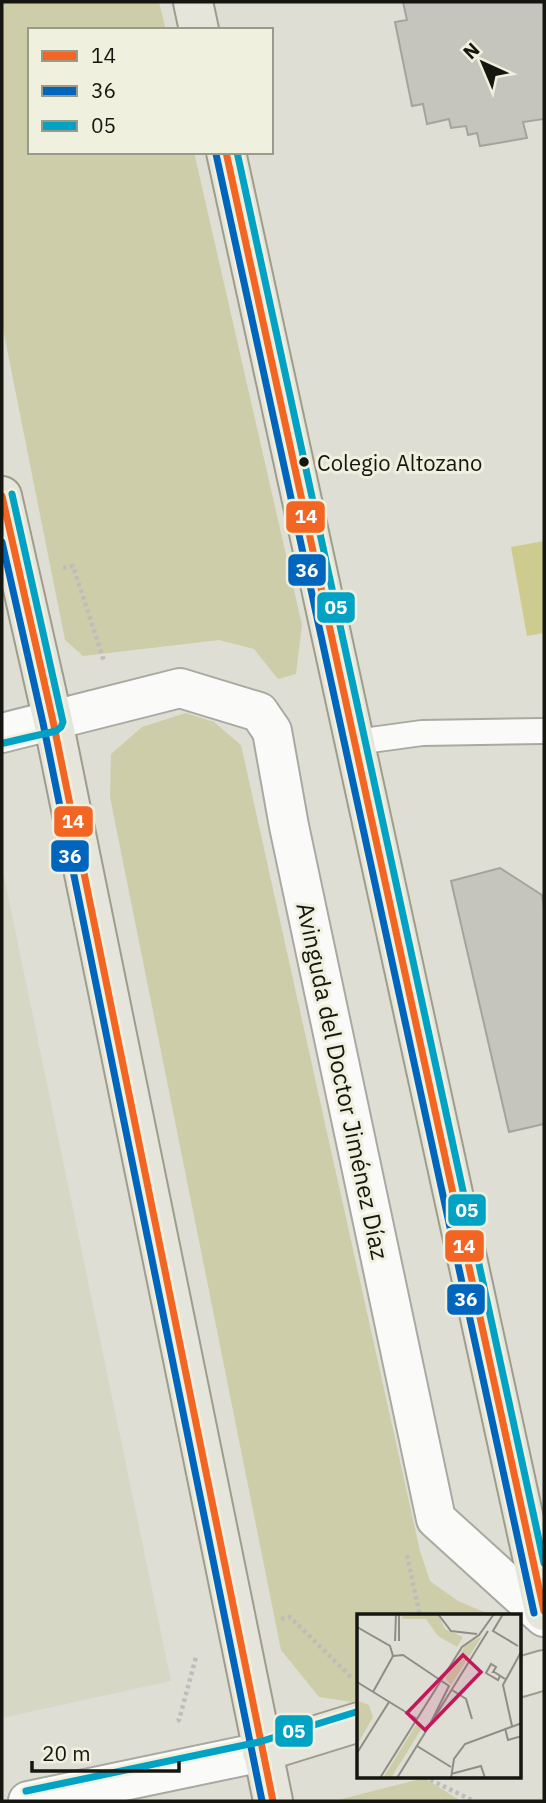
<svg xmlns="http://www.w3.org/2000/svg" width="546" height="1803" viewBox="0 0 546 1803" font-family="'IBM Plex Sans',sans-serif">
	<rect width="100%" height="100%" fill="#deded5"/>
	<path fill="#d7d7c5" d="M 2,867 L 171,1681 L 2,1718 Z"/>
	<path fill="#cecda9" d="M 2,2 L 159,2 L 166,30 L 30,30 L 30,152 L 194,152 L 302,625 L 296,674 L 278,679 L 254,649 L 219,640 L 83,656 L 65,640 L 2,324 Z
		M 186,713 L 214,722 L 241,745 L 420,1551 L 430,1581 L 458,1601 L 494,1616 L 359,1616 L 359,1700 L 351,1702 L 319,1697 L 281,1650 L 110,797 L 111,754 L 142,727 Z
		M 424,1778 L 461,1801 L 334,1801 Z"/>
	<path fill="#cdcb8e" d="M 544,541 L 544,633 L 527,636 L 511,547 Z"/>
	<path fill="#c5c5bd" stroke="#a3a49c" stroke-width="2" d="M 403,2 L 544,2 L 544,119 L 523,122 L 527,138 L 480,146 L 477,133 L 468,135 L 466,126 L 451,128 L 449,119 L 427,124 L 423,104 L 412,106 L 395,22 L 407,20 Z
		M 500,868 L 542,895 L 544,908 L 544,1124 L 509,1132 L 451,881 Z"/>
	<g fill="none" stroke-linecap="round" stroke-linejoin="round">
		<defs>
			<path id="service" d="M 356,742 L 422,733 L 544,731"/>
			<path id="minor" d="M 28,1801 L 262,1752"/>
			<path id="tertiary" d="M 2,733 L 180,688 L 259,712 L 272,731 L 289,826 L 436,1519 L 544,1617"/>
			<path id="primary" d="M 193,2 L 199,30
				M 226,152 L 544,1611
				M 2,496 L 53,721 L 273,1801
				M 520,1677 L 544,1670
				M 262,1752 L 359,1722"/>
		</defs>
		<use href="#service" stroke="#a9a9a2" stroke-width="28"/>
		<use href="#minor" stroke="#a9a9a2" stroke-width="42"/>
		<use href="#tertiary" stroke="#a9a9a2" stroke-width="42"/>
		<use href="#primary" stroke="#9e9d8b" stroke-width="42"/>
		<path stroke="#bdbdbb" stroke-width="4.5" stroke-dasharray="3.5 3.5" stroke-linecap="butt" d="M 63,568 L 73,566 L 104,661
			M 407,1555 L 420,1616
			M 281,1619 L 290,1617 L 352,1678
			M 177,1721 L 179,1720 L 196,1657
			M 424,1777 L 474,1801"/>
		<use href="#service" stroke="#fafaf9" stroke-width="24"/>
		<use href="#minor" stroke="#fafaf9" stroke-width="38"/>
		<use href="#tertiary" stroke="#fafaf9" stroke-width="38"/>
		<use href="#primary" stroke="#e5e5db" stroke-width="38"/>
		<defs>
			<path id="bus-1" d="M 226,152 L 544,1611
				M 2,496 L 53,721 L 273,1801"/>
			<path id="bus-2" d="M 216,154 L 534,1613
				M 2,542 L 43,723 L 262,1801"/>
			<path id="bus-3" d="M 237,152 L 544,1563
				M 4,743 L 56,731 L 61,727 L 63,722 L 12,494
				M 26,1791 L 259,1742 L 356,1712"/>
		</defs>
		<use href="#bus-1" stroke="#f0f0de" stroke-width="12"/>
		<use href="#bus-2" stroke="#f0f0de" stroke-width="12"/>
		<use href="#bus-3" stroke="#f0f0de" stroke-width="12"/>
		<use href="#bus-1" stroke="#f26522" stroke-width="7"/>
		<use href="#bus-2" stroke="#0065bd" stroke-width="7"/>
		<use href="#bus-3" stroke="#01a2c4" stroke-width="7"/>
	</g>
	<circle fill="#161610" stroke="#f0f0de" stroke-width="2.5" cx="304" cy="462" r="6"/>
	<g text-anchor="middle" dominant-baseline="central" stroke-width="6" stroke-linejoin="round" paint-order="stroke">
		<g font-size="22" fill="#161610" stroke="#f0f0de" text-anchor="start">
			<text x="317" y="462">Colegio Altozano</text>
		</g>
		<g font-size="24" fill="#161610" stroke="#f0f0de">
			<text transform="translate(343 1081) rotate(78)">Avinguda del Doctor Jiménez Díaz</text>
		</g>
	</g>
	<g transform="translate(357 1614)">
		<rect width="164" height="164" fill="#deded5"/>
		<path d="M 46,0 L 81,0 L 88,15 L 106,23 L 100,33 L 81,22 L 69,5 L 45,5 ZM 125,22 L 94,71 L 88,64 L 108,32 ZM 1,87 L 12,91 L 16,103 L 0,131 ZM 60,109 L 65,114 L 34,164 L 26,164 Z" fill="#cecda9"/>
		<path fill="none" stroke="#8e8e86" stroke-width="2" d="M 42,0 L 42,27M 81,0 L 94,17 L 120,20M 146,0 L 136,17 L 161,32M 0,13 L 33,32 L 36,42M 38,27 L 39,0M 36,42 L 46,41 L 92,72 L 73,110M 143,62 L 141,66 L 129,59 L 134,50 L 139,53 L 136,58 L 137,58 L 142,61 L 148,65M 0,68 L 60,105M 95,76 L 109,85 L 115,105M 16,78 L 36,42M 155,112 L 146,71 L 164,38M 148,114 L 151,126 L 165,122M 60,132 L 94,153M 0,139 L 32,88M 94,160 L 124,152 L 128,164M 23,164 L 105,33 L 122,21 L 137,0M 40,164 L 131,17M 94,164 L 97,145 L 108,130 L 165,109"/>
		<path fill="#c2185b" fill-opacity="0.15" stroke="#c2185b" stroke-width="3.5" d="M 106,41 L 124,58 L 68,116 L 50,99 Z"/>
		<rect width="164" height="164" fill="none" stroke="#161610" stroke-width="3.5"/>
	</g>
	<g stroke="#f0f0de" stroke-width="2.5">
		<rect x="285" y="500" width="41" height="34" rx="7" fill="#f26522"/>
		<rect x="287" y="553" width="40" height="34" rx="7" fill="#0065bd"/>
		<rect x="316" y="591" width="40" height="33" rx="7" fill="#01a2c4"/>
		<rect x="53" y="805" width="41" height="33" rx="7" fill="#f26522"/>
		<rect x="50" y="839" width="40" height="34" rx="7" fill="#0065bd"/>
		<rect x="447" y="1193" width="40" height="34" rx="7" fill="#01a2c4"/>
		<rect x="444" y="1229" width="41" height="34" rx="7" fill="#f26522"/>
		<rect x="446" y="1283" width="40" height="33" rx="7" fill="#0065bd"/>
		<rect x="274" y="1714" width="40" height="34" rx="7" fill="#01a2c4"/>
	</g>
	<g font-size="19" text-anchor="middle" font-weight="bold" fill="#fff">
		<text x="306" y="523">14</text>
		<text x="307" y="577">36</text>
		<text x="336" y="614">05</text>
		<text x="73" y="828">14</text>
		<text x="70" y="863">36</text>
		<text x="467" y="1217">05</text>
		<text x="464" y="1253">14</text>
		<text x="466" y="1306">36</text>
		<text x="294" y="1738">05</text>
	</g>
	<rect width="546" height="1803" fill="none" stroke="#161610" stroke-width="7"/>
	<rect x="28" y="28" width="245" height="126" fill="#f0f0de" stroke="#99998c" stroke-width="2"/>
	<rect x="42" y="51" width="35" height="10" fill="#f26522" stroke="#99998c" stroke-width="2"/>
	<text x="91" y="63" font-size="21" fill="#161610">14</text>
	<rect x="42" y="86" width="35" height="10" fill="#0065bd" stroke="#99998c" stroke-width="2"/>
	<text x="91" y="98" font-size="21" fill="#161610">36</text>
	<rect x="42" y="121" width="35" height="10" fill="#01a2c4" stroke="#99998c" stroke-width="2"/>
	<text x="91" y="133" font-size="21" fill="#161610">05</text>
	<g transform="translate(483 63) rotate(316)" stroke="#f0f0de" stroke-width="5" paint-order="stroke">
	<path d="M0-5L12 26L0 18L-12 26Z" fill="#161610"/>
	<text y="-10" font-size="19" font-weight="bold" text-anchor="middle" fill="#161610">N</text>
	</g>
	<path d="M32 1761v10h147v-10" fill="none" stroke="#161610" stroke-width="3.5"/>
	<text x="42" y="1761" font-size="21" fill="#161610" stroke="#f0f0de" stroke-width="5" paint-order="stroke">20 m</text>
</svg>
